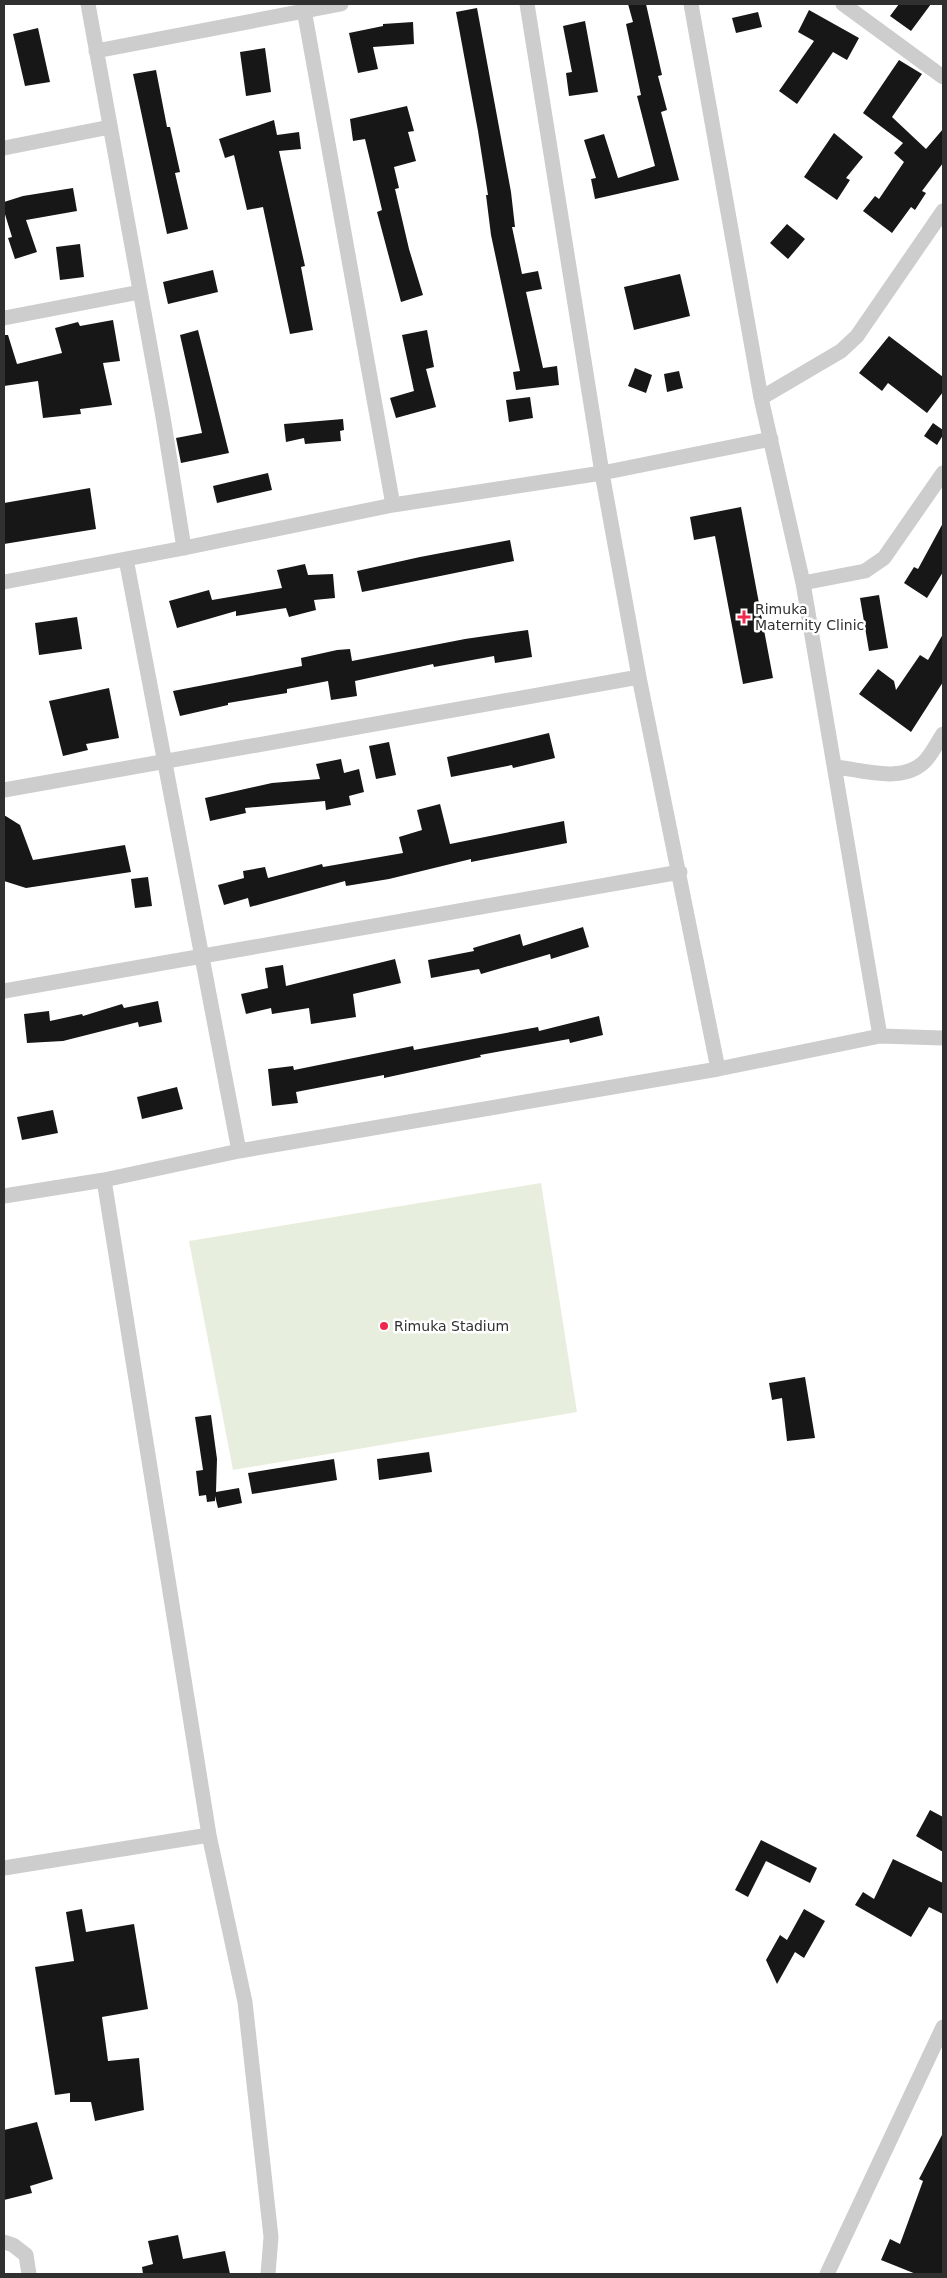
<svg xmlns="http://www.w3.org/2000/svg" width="947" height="2278" viewBox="0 0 947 2278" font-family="'DejaVu Sans',sans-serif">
	<rect width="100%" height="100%" fill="#fff"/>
	<path fill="#e8eedd" d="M 541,1183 L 577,1412 L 233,1470 L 189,1241 Z"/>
	<path fill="#171717" d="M 628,4 L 646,4 L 662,75 L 658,76 L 667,110 L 661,112 L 679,180 L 595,199 L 591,179 L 596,178 L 584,140 L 604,134 L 618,178 L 655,166 L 637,96 L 641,95 L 626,24 L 633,22 Z
		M 899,4 L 931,4 L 911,31 L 890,16 Z
		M 477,8 L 511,192 L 515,227 L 512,227 L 522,274 L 538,271 L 542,289 L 526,292 L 543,368 L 557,366 L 559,385 L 516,390 L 513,372 L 520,371 L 491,235 L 486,195 L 488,195 L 478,131 L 456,12 Z
		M 809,10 L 859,38 L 847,60 L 833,52 L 797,104 L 779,91 L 814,41 L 798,32 Z
		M 758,12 L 762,27 L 736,33 L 732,18 Z
		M 585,21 L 598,92 L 569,96 L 566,73 L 572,72 L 563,26 Z
		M 413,22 L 414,44 L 373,47 L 378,69 L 358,73 L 349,33 L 383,26 L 383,24 Z
		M 38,28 L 50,82 L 25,86 L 13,34 Z
		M 265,48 L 271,92 L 246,96 L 240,52 Z
		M 899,60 L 922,74 L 892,117 L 926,149 L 943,129 L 943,163 L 922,191 L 926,193 L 915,210 L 911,207 L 892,233 L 863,211 L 875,196 L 879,199 L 904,162 L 894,153 L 903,143 L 863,113 Z
		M 156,70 L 167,127 L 170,127 L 180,172 L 175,173 L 188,229 L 167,234 L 133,74 Z
		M 407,106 L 414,131 L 408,132 L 416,161 L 394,167 L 399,188 L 395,189 L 409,249 L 423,295 L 401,302 L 377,212 L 382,210 L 365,139 L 353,141 L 350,119 Z
		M 274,120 L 277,135 L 299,132 L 301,149 L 279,151 L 305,266 L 301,267 L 313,330 L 290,334 L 263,207 L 247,210 L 234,155 L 225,158 L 219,139 Z
		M 834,133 L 863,157 L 846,178 L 850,180 L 837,200 L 804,177 Z
		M 73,188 L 77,211 L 26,220 L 37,252 L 15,259 L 8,238 L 12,237 L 4,211 L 4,202 L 23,196 Z
		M 787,224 L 805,239 L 788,259 L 770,243 Z
		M 80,244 L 84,277 L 60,280 L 56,247 Z
		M 213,270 L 218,292 L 168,304 L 163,282 Z
		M 680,274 L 690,316 L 634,330 L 624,287 Z
		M 113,320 L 120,361 L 103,363 L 112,405 L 80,409 L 81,414 L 43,418 L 38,381 L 4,386 L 4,335 L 8,335 L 17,364 L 62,353 L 55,328 L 78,322 L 80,326 Z
		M 198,330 L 229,453 L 181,463 L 176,438 L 202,433 L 180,335 Z
		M 427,330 L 434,367 L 426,369 L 436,407 L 396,418 L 390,398 L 414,391 L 402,335 Z
		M 889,336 L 943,377 L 943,392 L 927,413 L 888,383 L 882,391 L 859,373 Z
		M 635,368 L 652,375 L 646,393 L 628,386 Z
		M 679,371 L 683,388 L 667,392 L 664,374 Z
		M 530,397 L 533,418 L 509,422 L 506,400 Z
		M 343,419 L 344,430 L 340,431 L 341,441 L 305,444 L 304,438 L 286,442 L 284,424 Z
		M 933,423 L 943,430 L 943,435 L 937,445 L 924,436 Z
		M 268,473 L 272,490 L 217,503 L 213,486 Z
		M 90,488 L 96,529 L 4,544 L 4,503 Z
		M 741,507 L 773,678 L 743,684 L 715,536 L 694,540 L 690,517 Z
		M 943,523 L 943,572 L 927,598 L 904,583 L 914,567 L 918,569 Z
		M 510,540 L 514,561 L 362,592 L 357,571 L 420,557 Z
		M 305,564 L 308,575 L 333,574 L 335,598 L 314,600 L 316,610 L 289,617 L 286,608 L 236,616 L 236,611 L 177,628 L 169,601 L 209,590 L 212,600 L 282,588 L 277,570 Z
		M 879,595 L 888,648 L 869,651 L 860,598 Z
		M 77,617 L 82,649 L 39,655 L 35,623 Z
		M 528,630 L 532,657 L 495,663 L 494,656 L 434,667 L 433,664 L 355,681 L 357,696 L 331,700 L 328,681 L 287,689 L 287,693 L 228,703 L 228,705 L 180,716 L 173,691 L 302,666 L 301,658 L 337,650 L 350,649 L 352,661 L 465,639 Z
		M 943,634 L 943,682 L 911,732 L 859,694 L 878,669 L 894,681 L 896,690 L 920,655 L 928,660 Z
		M 109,688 L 119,738 L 86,744 L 88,750 L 63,756 L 49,701 Z
		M 549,733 L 555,758 L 513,768 L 512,765 L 451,777 L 447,757 Z
		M 389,742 L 396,775 L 376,779 L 369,746 Z
		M 341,759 L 344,773 L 359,769 L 364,792 L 349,796 L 351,805 L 326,810 L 325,801 L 245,808 L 246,813 L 210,821 L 205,798 L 272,783 L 320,779 L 316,764 Z
		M 440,804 L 450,844 L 564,821 L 567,843 L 471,862 L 471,859 L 389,879 L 346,886 L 345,881 L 250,907 L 248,898 L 224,905 L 218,885 L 244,878 L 243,871 L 265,867 L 268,878 L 322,864 L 323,867 L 403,853 L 399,837 L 422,830 L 417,810 Z
		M 4,815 L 20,825 L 33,860 L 125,845 L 131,872 L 26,888 L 4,881 Z
		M 148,877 L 152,906 L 135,908 L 131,879 Z
		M 583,927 L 589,947 L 551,959 L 550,954 L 481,974 L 479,969 L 431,978 L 428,960 L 474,951 L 473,948 L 520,934 L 523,946 Z
		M 395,959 L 401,983 L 353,994 L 356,1017 L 311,1024 L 309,1008 L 272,1014 L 271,1008 L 246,1014 L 241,994 L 268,988 L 265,968 L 283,965 L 286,986 Z
		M 158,1001 L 162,1022 L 139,1027 L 138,1022 L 63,1041 L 27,1043 L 24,1014 L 49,1011 L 50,1021 L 82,1014 L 83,1016 L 122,1004 L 124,1008 Z
		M 599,1016 L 603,1035 L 570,1043 L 569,1039 L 480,1055 L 481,1057 L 384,1078 L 384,1075 L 296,1092 L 298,1103 L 272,1106 L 268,1069 L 293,1066 L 294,1070 L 413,1046 L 414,1050 L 538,1027 L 539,1031 Z
		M 177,1087 L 183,1109 L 142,1119 L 137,1097 Z
		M 53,1110 L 58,1133 L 22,1140 L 17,1117 Z
		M 805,1377 L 815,1438 L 787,1441 L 782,1398 L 772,1400 L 769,1383 Z
		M 211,1415 L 217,1459 L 216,1492 L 239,1488 L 242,1503 L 218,1508 L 215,1496 L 215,1501 L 207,1502 L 206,1495 L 199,1496 L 196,1471 L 203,1470 L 195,1417 Z
		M 429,1452 L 432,1472 L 379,1480 L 377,1459 Z
		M 334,1459 L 337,1480 L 252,1494 L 248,1473 Z
		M 930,1810 L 943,1817 L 943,1852 L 916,1836 Z
		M 761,1840 L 817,1868 L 810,1883 L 766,1861 L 748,1897 L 735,1890 Z
		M 893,1859 L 943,1883 L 943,1914 L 929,1907 L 911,1937 L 855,1905 L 863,1892 L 874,1899 Z
		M 82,1909 L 86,1932 L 134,1924 L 148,2009 L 102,2017 L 108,2061 L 139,2058 L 144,2110 L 95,2121 L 91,2102 L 70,2102 L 70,2093 L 55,2095 L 35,1967 L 74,1961 L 66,1912 Z
		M 804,1909 L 825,1921 L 804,1958 L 795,1952 L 777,1984 L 766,1960 L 780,1935 L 787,1940 Z
		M 37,2122 L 53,2179 L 30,2186 L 32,2193 L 4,2200 L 4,2130 Z
		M 943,2133 L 943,2274 L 916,2274 L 881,2260 L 890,2239 L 900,2244 L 923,2181 L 919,2179 Z
		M 178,2235 L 183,2259 L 225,2251 L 230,2274 L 143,2274 L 142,2267 L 153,2264 L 148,2241 Z"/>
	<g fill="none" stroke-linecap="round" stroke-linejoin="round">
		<path stroke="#cdcdcd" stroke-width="15" d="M 88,4 L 163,417 L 184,548
			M 303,4 L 393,505
			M 527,4 L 602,473 L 639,677 L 718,1069
			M 691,4 L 761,398 L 803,583 L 880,1036
			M 843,4 L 943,77
			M 96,51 L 341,4
			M 4,148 L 110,127
			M 4,318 L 140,292
			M 761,398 L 841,351 L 857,336 L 943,211
			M 126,559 L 239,1151
			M 4,582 L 184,548 L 393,505 L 602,473 L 771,439
			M 803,583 L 865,571 L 884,558 L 943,473
			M 836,767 C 862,770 901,783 923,763 C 931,756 937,743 943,734
			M 4,790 L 639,677
			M 4,991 L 680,872
			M 104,1180 L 209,1835 L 245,2002 L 271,2237 L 268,2274
			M 4,1196 L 104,1180 L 239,1151 L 718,1069 L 880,1036 L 943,1038
			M 4,1868 L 209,1835
			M 4,2242 L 13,2245 L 26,2255 L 29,2274
			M 827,2274 L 943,2027"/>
	</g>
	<g fill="#f0294b" stroke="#fff" stroke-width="2">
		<path d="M741.5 609.5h5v5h5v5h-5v5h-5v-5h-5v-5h5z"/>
		<circle cx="384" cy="1326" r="5"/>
	</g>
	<g text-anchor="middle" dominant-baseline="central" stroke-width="5" stroke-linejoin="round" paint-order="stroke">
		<g font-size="14" fill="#303030" stroke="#fff" text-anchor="start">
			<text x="755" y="609">Rimuka<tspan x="755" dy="16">Maternity Clinic</tspan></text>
			<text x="394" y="1326">Rimuka Stadium</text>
		</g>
	</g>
	<rect width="947" height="2278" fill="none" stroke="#303030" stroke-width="10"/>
</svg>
